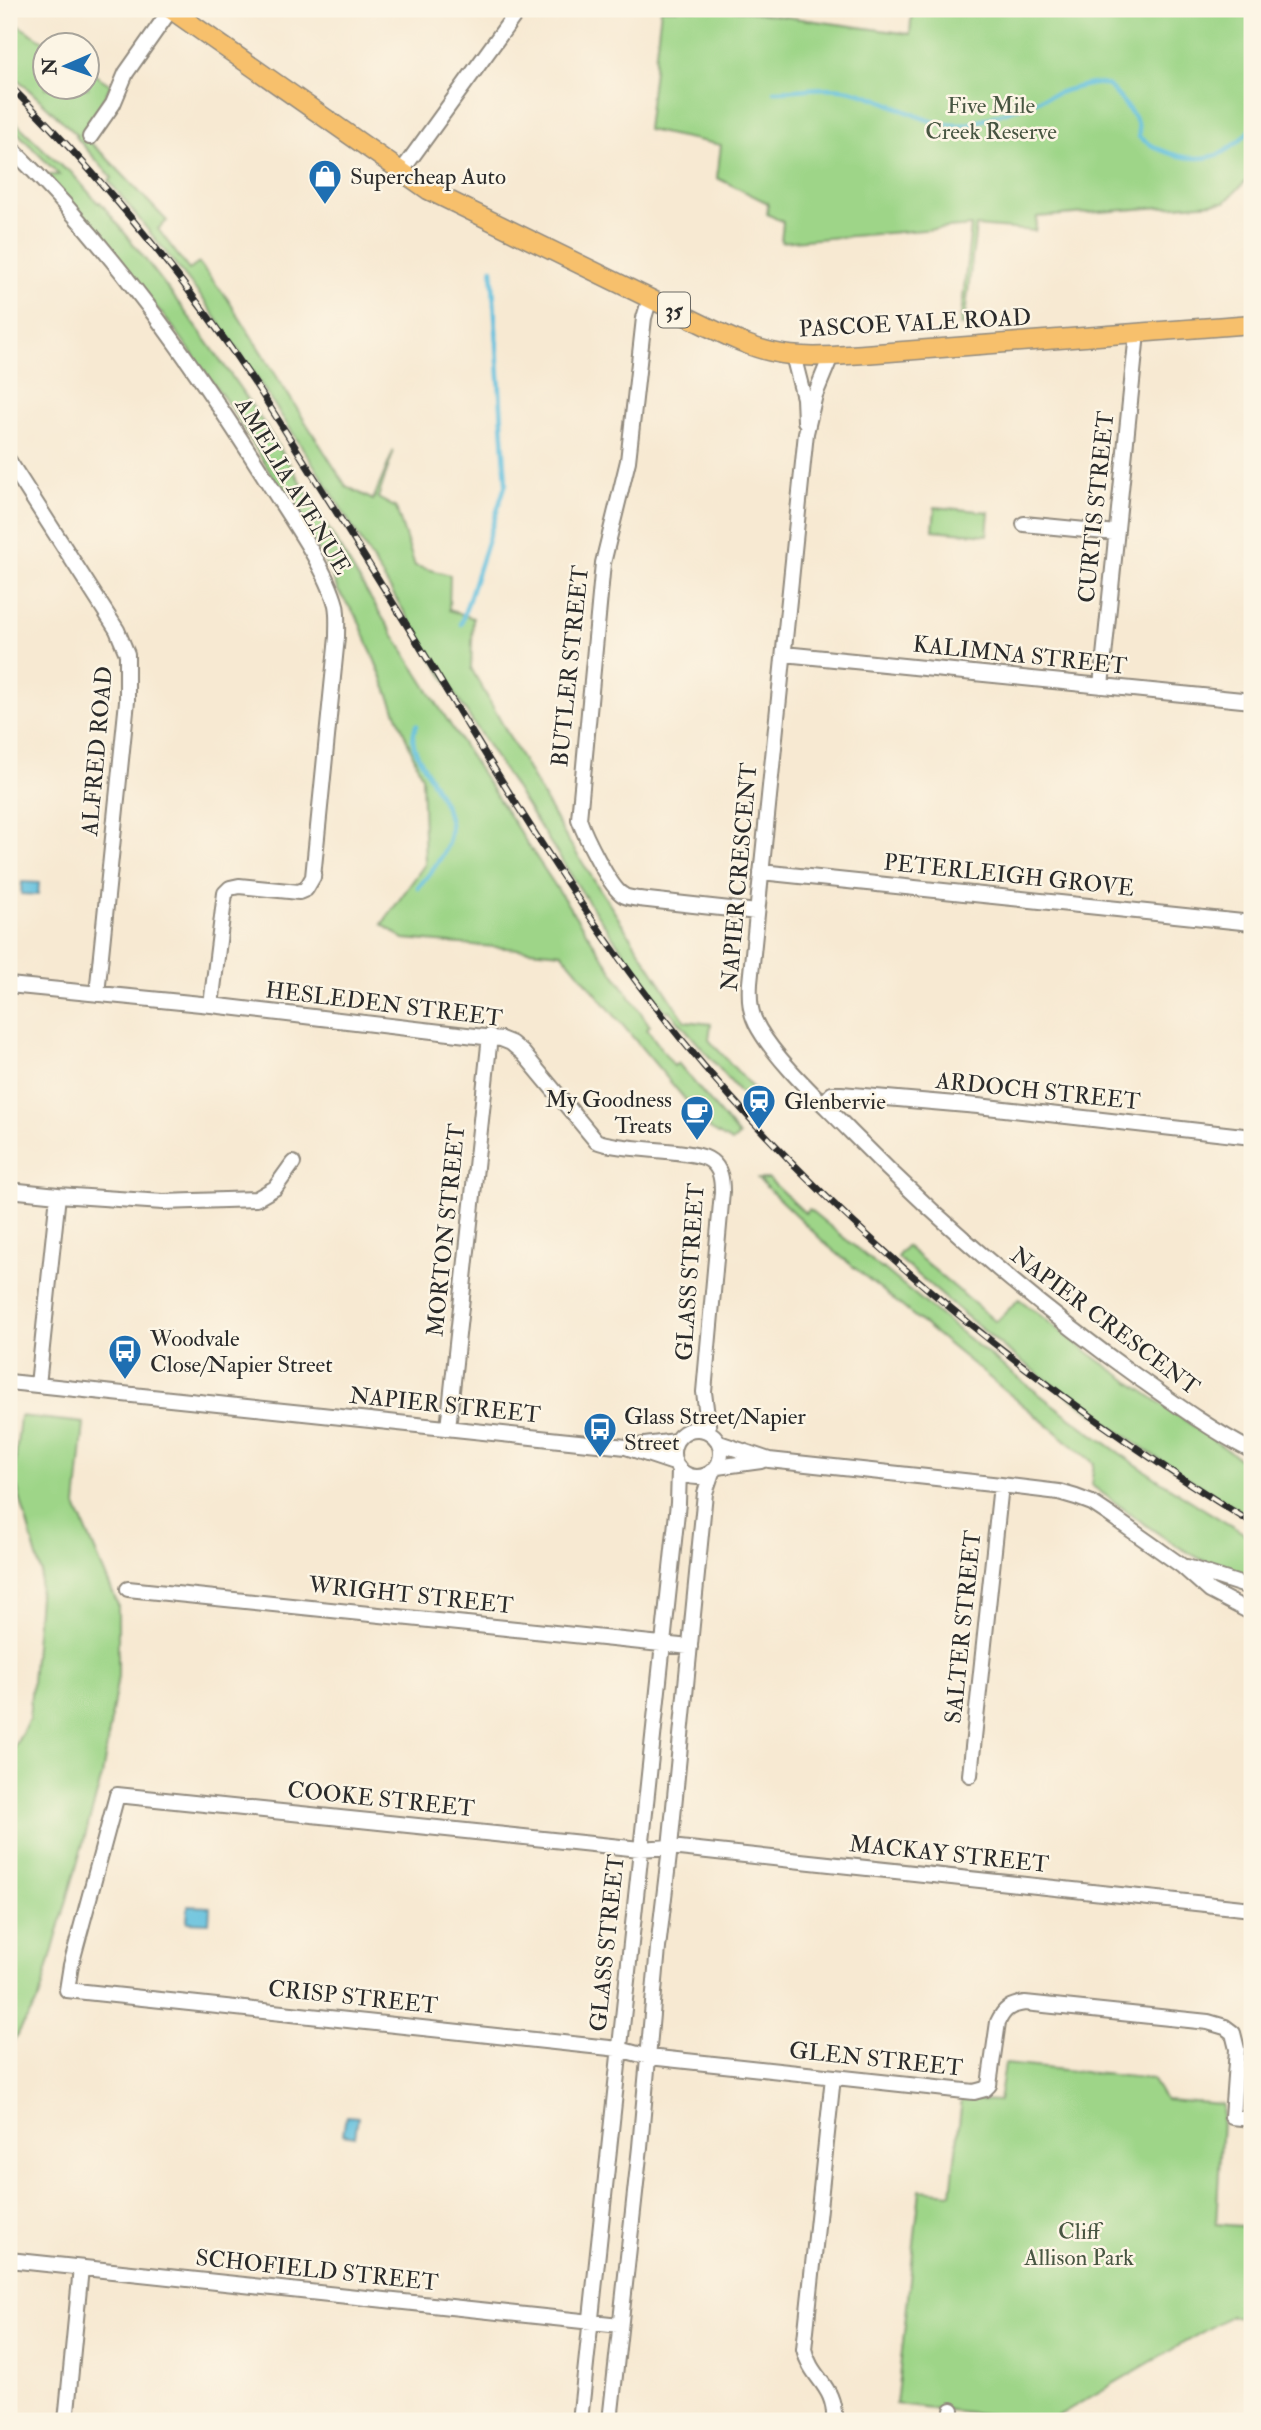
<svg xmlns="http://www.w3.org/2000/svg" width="1261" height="2430" viewBox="0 0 1261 2430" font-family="'IM FELL Double Pica',serif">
	<rect width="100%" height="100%" fill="#fcf5e5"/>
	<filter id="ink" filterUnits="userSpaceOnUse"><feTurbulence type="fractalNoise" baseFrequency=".0143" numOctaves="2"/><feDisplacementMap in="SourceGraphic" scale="14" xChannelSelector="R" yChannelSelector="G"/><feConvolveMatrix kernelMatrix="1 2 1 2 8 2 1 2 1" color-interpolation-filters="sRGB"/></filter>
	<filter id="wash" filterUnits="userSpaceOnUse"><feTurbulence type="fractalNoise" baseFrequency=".00686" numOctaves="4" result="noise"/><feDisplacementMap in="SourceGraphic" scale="28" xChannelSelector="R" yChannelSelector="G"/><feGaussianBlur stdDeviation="1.57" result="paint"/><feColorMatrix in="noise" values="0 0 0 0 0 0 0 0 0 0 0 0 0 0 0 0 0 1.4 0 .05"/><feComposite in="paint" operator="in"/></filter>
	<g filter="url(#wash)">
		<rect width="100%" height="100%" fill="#f7e9d2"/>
		<path fill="#9ed588" stroke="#64805a" stroke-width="2" d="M 661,9 L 729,9 L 910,34 L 912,9 L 1252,9 L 1252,175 L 1225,202 L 1037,217 L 1035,231 L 976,226 L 964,325 L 960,325 L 971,226 L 781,242 L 783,222 L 767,214 L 768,203 L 717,178 L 721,145 L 647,130 Z
			M 19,26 L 50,45 L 46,46 L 46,88 L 88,88 L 88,70 L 111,85 L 84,137 L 105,156 L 167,221 L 158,229 L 189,270 L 199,263 L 227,298 L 346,486 L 373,500 L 394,450 L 378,498 L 396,508 L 415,566 L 450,575 L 449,610 L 473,618 L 471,668 L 564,834 L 685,1021 L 711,1024 L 709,1040 L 759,1095 L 750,1104 L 669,1010 L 666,1012 L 589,903 L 447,682 L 323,479 L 242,356 L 206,303 L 109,181 L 112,178 L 75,136 L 77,135 L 9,71 L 9,41 Z
			M 9,116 L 63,168 L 70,171 L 98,203 L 100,202 C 162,279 222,358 275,441 C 313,501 348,563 386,623 C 471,759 559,894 650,1026 L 647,1029 L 674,1066 L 678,1063 L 739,1136 L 732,1142 L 710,1129 L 562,953 L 404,939 L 382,924 L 425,864 L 422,777 L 358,619 L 338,591 L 330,571 L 231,408 L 176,331 L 47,175 L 59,175 L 9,124 Z
			M 935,507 L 989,512 L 987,535 L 933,530 Z
			M 758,1179 L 769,1179 L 805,1213 L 809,1209 L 882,1269 L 883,1268 C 1000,1366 1120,1462 1252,1538 L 1252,1579 C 1186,1561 1145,1523 1091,1485 L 1094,1463 L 828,1246 Z
			M 906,1246 L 996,1322 L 1019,1299 L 1097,1359 L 1252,1467 L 1252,1518 C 1174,1471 1097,1418 1024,1363 C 980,1330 939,1292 897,1257 Z
			M 20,1416 L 84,1423 L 76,1506 L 118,1605 L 118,1676 L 102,1776 L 39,1999 L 9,2048 L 9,1758 L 29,1719 L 41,1572 L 14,1476 Z
			M 1005,2064 L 1152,2079 L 1165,2100 L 1223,2104 L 1216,2224 L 1252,2227 L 1252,2318 L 1230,2316 L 1049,2421 L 896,2404 L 920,2190 L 951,2193 L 962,2099 L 999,2101 Z"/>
		<path fill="#5fbfde" stroke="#457584" stroke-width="2" d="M 22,882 L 39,883 L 38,895 L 21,894 Z
			M 188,1906 L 210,1907 L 209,1923 L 187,1922 Z
			M 346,2116 L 358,2117 L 355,2136 L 343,2134 Z"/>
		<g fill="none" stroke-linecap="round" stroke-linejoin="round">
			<path stroke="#5fbfde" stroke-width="4.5" d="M 774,91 C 799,91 828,85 853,91 C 891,99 929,131 969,124 C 996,119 1086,76 1106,85 C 1114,89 1133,114 1137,122 C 1139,126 1139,132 1139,137 C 1161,154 1196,165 1222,153 C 1233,148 1244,137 1252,129
				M 461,624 L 506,483 L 492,269
				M 416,725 C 411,740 413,748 421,761 C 454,822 467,830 418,888"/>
		</g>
	</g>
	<g filter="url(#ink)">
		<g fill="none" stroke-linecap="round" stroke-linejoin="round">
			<defs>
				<path id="minor" d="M 90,137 L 113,104 L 126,73 L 171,9
					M 9,146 C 110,245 191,360 266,479 C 287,513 326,567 336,605 C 338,615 337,626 337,637 L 313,877 L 306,889 L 299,892 L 239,886 L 230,888 L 225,893 L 211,1005
					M 401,172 L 519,9
					M 650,298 L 644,318 L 628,461 L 603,563 L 579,819 C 584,834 610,888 623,895 C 627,898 634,898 639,899 L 757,912
					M 793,355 L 804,398 L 805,421
					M 831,356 L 815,395 L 806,433 L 750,983 C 749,1001 750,1014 759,1029 C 780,1065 822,1102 851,1132 C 939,1222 1034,1303 1136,1376 C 1174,1403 1211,1430 1252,1451
					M 9,461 L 117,630 L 127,654 L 127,701 L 97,994
					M 1024,524 L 1116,533
					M 784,654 L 1252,701
					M 1101,686 L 1137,333
					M 761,872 L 1252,923
					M 9,985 L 211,1005 L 501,1039 L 511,1043 L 523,1053 L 596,1141 C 622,1152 696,1148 711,1161 C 721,1169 722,1180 722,1192 L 704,1392 L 709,1432
					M 823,1104 L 832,1094 L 841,1094 L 978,1106 L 1252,1137
					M 9,1190 L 58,1195 L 38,1385
					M 58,1195 L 163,1202 L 256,1199 L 275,1188 L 293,1163
					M 9,1382 L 626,1447 L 674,1463
					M 448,1428 L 490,1036
					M673 1453a24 24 0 1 1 48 0a24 24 0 1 1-48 0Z
					M 719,1443 L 769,1460 L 1001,1485 L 1059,1492 L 1076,1497 L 1092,1503 L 1110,1515 L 1182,1566 L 1210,1591 L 1252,1613
					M 637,1446 L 676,1441
					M 717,1467 L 761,1461
					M 1187,1567 L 1252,1588
					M 128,1589 L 690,1647
					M 970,1775 L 1001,1485
					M 1252,1909 L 670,1847 L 640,1849 L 117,1795 L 71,1965 L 67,1990 L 619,2049 L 649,2057 L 974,2092 L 985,2089 L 989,2085 L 998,2022 C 1004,2009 1010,2005 1025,2003 L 1208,2022 L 1225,2027 L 1233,2033 L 1237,2049 L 1232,2117 L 1252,2119
					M 833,2077 L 804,2349 C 811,2380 836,2385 834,2421
					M 9,2260 L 620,2325
					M 66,2421 L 81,2268
					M 580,2421 L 678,1503 L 679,1470
					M 610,2421 L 640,2147 L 658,1948 L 670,1847 L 705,1493 L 712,1472
					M 951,2421 L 952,2410"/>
				<path id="major" d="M 170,9 L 428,190 L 706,326 C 727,336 749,347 772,352 C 801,359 834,356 864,354 L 1252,324"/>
			</defs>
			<use href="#minor" stroke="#918a7e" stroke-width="18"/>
			<use href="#major" stroke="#918a7e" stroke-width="21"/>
			<use href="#minor" stroke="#fff" stroke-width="14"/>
			<use href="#major" stroke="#f7c06c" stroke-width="18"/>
			<defs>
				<path id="rail" d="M 9,85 C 103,178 186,280 260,391 C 322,490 386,589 446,690 C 519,810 593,931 682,1040 C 841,1234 1038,1391 1252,1523"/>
			</defs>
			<use href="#rail" stroke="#2b2b2b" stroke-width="7"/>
			<use href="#rail" stroke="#fcf5e5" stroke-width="4.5" stroke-dasharray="13" stroke-linecap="butt"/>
		</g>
	</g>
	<defs>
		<symbol id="shop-pin" viewBox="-11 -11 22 30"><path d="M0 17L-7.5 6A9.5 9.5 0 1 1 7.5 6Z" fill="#1f6fb2" stroke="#fcf5e5"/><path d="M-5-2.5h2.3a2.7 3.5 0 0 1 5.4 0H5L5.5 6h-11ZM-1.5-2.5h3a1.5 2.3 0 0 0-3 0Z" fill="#fff"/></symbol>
		<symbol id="station-pin" viewBox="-11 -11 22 30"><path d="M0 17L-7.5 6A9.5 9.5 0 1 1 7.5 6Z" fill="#1f6fb2" stroke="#fcf5e5"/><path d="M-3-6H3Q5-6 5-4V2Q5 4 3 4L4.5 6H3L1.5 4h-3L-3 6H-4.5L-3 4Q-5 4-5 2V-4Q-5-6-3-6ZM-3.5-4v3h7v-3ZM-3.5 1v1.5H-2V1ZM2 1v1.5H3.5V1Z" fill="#fff"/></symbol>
		<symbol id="cafe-pin" viewBox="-11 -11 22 30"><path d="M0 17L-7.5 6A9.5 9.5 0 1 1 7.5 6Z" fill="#1f6fb2" stroke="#fcf5e5"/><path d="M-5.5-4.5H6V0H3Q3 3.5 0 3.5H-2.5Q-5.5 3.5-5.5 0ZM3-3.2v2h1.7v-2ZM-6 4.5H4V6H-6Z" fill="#fff"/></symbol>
		<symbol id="bus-pin" viewBox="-11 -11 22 30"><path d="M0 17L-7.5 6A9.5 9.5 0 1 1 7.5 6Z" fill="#1f6fb2" stroke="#fcf5e5"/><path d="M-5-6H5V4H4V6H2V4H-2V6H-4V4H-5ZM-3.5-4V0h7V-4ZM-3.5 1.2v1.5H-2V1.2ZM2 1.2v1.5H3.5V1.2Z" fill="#fff"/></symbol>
	</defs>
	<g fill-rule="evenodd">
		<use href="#shop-pin" x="306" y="157" width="38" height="52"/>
		<use href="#station-pin" x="740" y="1082" width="38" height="52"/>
		<use href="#cafe-pin" x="678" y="1093" width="38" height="52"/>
		<use href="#bus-pin" x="106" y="1332" width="38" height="52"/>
		<use href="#bus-pin" x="581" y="1410" width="38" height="52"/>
	</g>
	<g text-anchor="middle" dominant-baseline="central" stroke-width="5" stroke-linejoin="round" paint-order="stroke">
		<rect fill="#fcf5e5" stroke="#6a6863" stroke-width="2" x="658" y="292.5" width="32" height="35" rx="5"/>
		<g font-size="21" font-weight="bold" fill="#2b2b2b">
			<text x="674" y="310">35</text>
		</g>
		<g font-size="23" fill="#485642" stroke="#fcf5e5">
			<text x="991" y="105">Five Mile<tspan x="991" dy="26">Creek Reserve</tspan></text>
			<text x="1079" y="2231">Cliff<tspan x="1079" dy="26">Allison Park</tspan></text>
		</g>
		<g font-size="23" fill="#2b2b2b" stroke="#fcf5e5" text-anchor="start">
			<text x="350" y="176">Supercheap Auto</text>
			<text x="672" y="1099" text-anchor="end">My Goodness<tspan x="672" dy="26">Treats</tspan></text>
			<text x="784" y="1101">Glenbervie</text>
			<text x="150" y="1338">Woodvale<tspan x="150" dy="26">Close/Napier Street</tspan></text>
			<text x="624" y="1416">Glass Street/Napier<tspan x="624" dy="26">Street</tspan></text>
		</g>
		<g font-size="23" fill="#2b2b2b" stroke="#fcf5e5">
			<text transform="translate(915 323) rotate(-3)">PASCOE VALE ROAD</text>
			<text transform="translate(293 486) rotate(59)">AMELIA AVENUE</text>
			<text transform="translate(1096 507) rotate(-84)">CURTIS STREET</text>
			<text transform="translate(1020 655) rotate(6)">KALIMNA STREET</text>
			<text transform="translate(570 666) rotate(-84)">BUTLER STREET</text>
			<text transform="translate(97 751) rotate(-85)">ALFRED ROAD</text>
			<text transform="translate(1009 875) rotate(6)">PETERLEIGH GROVE</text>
			<text transform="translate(739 877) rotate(-85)">NAPIER CRESCENT</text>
			<text transform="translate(384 1004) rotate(7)">HESLEDEN STREET</text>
			<text transform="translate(1038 1091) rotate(6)">ARDOCH STREET</text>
			<text transform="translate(446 1230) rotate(-84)">MORTON STREET</text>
			<text transform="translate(690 1272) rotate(-86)">GLASS STREET</text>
			<text transform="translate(1105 1321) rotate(37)">NAPIER CRESCENT</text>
			<text transform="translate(445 1405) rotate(6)">NAPIER STREET</text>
			<text transform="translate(411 1595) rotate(6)">WRIGHT STREET</text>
			<text transform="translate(963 1627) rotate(-84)">SALTER STREET</text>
			<text transform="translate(381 1799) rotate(6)">COOKE STREET</text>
			<text transform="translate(949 1854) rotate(6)">MACKAY STREET</text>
			<text transform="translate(607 1943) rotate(-84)">GLASS STREET</text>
			<text transform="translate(353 1997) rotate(6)">CRISP STREET</text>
			<text transform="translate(876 2059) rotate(6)">GLEN STREET</text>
			<text transform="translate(317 2270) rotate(6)">SCHOFIELD STREET</text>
		</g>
	</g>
	<rect width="1261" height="2430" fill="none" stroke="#fcf5e5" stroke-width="35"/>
	<g transform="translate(66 66) rotate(268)"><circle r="33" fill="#fcf5e5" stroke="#a8a49b" stroke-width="2"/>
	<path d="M0-5L12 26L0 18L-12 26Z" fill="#1f6fb2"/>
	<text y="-10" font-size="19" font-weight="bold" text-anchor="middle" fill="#2b2b2b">N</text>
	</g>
</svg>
